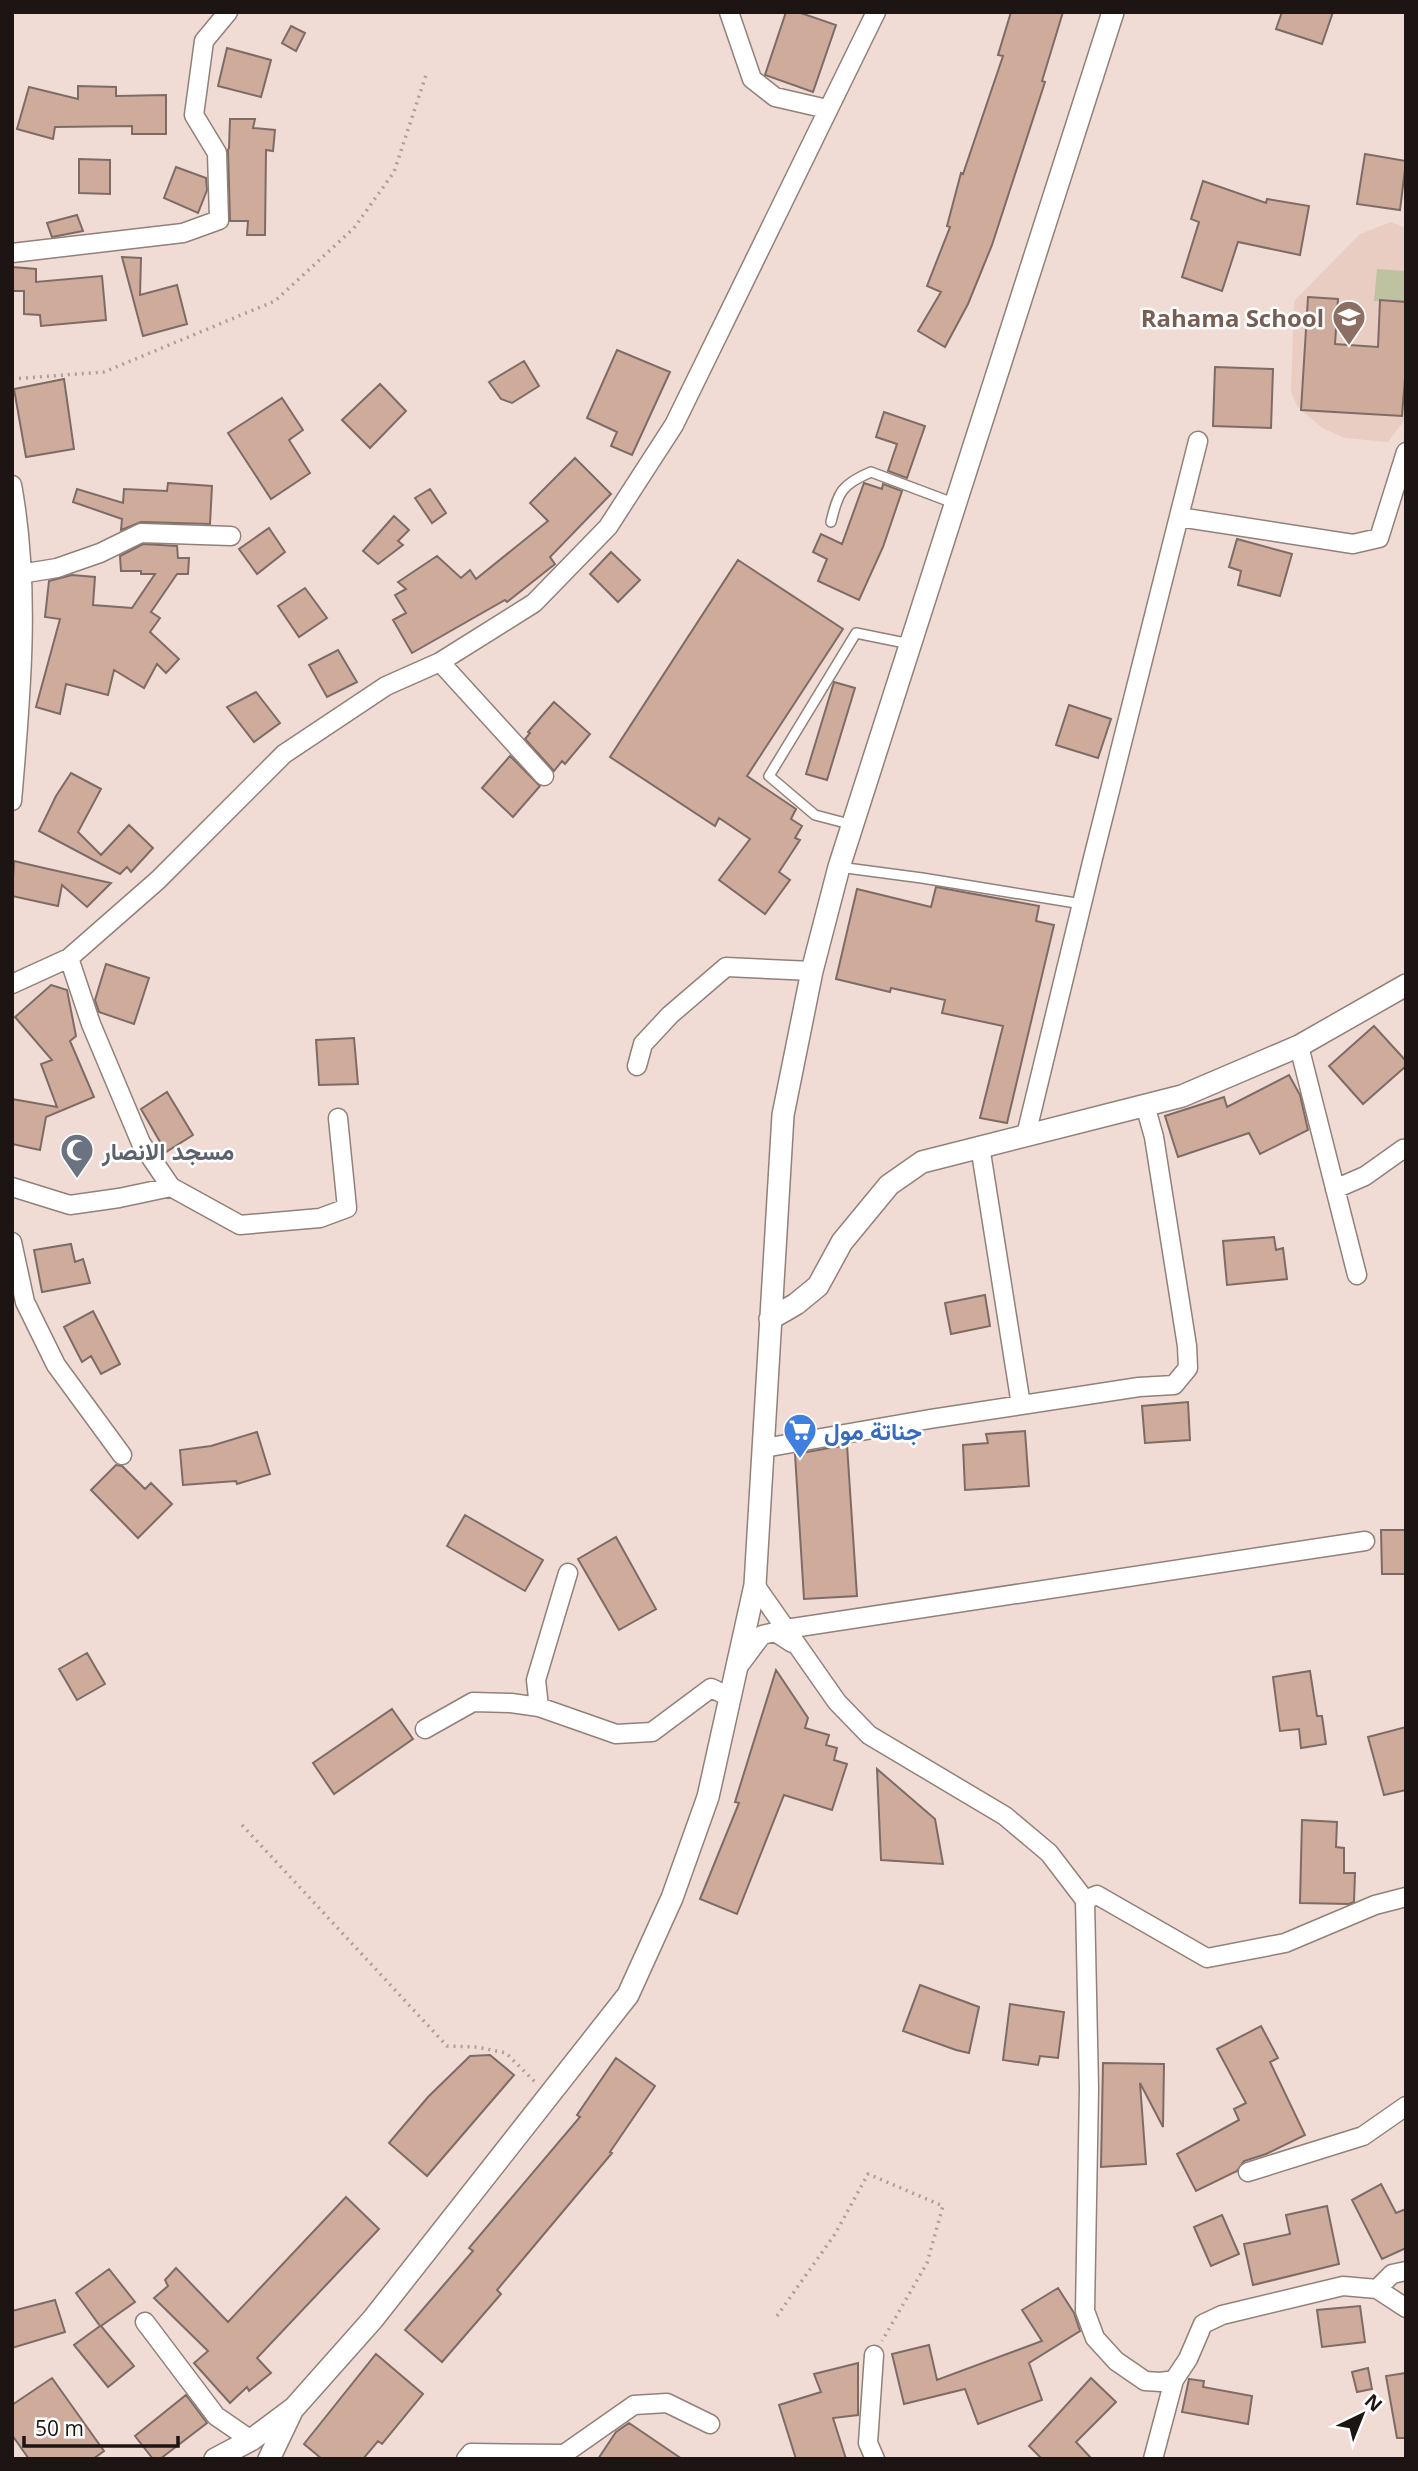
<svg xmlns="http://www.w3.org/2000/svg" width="1418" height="2471" viewBox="0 0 1418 2471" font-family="'Open Sans',Vazirmatn,sans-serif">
	<rect width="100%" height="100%" fill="#f0dcd4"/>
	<path fill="#e9cdc3" d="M 1391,222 L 1406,228 L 1406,418 L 1388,442 L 1345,438 L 1322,428 L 1297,406 L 1291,392 L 1294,301 L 1360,234 Z"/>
	<path fill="#bfc2a0" d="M 1377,269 L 1406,271 L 1406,303 L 1374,301 Z"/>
	<path fill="#cfab9c" stroke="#7d6c65" stroke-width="2" d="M 786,12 L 798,12 L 836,25 L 813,92 L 765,75 Z
		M 1011,12 L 1063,12 L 1042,81 L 1045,82 L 992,245 L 968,304 L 945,347 L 918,331 L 941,292 L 927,286 L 950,227 L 947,226 L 961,173 L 963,174 L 1003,56 L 998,55 Z
		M 1282,12 L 1333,12 L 1322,44 L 1276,29 Z
		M 291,26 L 305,33 L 296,51 L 282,43 Z
		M 227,48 L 271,60 L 261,97 L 218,86 Z
		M 78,86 L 116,87 L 116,96 L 166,95 L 166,134 L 132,134 L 132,126 L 55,127 L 53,139 L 17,129 L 29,87 L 78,99 Z
		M 230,119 L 255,119 L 253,128 L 275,130 L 273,151 L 266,150 L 265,235 L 247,235 L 248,221 L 230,221 L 228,150 L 229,148 Z
		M 1365,154 L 1406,161 L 1400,210 L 1357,204 Z
		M 79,159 L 110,160 L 110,194 L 79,193 Z
		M 176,167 L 206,178 L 207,190 L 198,213 L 164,198 Z
		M 1203,181 L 1266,203 L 1267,199 L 1309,206 L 1300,255 L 1238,242 L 1222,291 L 1182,277 L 1199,222 L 1191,219 Z
		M 77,215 L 83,231 L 52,237 L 47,223 Z
		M 122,257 L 141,258 L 140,295 L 177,285 L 187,324 L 143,336 Z
		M 12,267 L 36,269 L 36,282 L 102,276 L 106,320 L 41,326 L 40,315 L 24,314 L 24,291 L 12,291 Z
		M 1308,297 L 1338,299 L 1335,344 L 1378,347 L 1380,300 L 1406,302 L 1406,366 L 1402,416 L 1301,410 Z
		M 617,350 L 670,372 L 632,455 L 611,446 L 617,432 L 587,418 Z
		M 524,361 L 539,386 L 512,403 L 501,399 L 489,382 Z
		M 1215,367 L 1273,369 L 1271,428 L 1213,426 Z
		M 64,379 L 74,449 L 26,457 L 14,389 Z
		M 380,384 L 406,411 L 370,448 L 342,420 Z
		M 282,398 L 303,430 L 289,440 L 310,473 L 271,499 L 228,433 Z
		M 884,412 L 925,426 L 907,478 L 888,471 L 897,444 L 876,437 Z
		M 575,458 L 611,494 L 550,557 L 555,564 L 507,602 L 505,600 L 412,653 L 393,620 L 406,613 L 395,595 L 406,589 L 398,582 L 437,556 L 461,578 L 470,570 L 476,579 L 548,521 L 530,503 Z
		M 168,483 L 212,486 L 210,524 L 141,522 L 121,530 L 122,519 L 73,502 L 77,489 L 123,503 L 124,489 L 167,491 Z
		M 864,483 L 882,489 L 883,484 L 902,491 L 883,547 L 859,600 L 818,581 L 827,559 L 813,552 L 821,534 L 842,544 Z
		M 430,489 L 446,513 L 432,523 L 415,498 Z
		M 394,516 L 409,530 L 398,541 L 403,545 L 378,564 L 363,551 Z
		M 269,528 L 285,552 L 257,574 L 239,549 Z
		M 1237,539 L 1292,554 L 1280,596 L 1238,585 L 1241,571 L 1229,567 Z
		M 143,544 L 177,546 L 178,558 L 189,558 L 188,574 L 177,574 L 151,612 L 160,618 L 150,632 L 179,659 L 166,673 L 157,664 L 144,688 L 114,670 L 108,695 L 66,684 L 60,714 L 36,707 L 60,619 L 45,617 L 49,581 L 72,575 L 95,577 L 93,605 L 132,608 L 155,574 L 141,574 L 141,571 L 121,571 L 120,556 Z
		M 611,552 L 640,580 L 618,602 L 590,574 Z
		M 738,560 L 843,629 L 747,776 L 796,809 L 791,819 L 802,826 L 795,838 L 800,840 L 779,872 L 790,880 L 765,914 L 719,880 L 750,839 L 719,818 L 715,826 L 610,757 Z
		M 305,588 L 327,618 L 299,637 L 278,606 Z
		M 338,650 L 357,682 L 327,697 L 309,665 Z
		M 834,682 L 855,688 L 827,780 L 806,774 Z
		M 256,692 L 280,723 L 254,742 L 227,707 Z
		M 554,702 L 590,734 L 565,764 L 562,761 L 554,771 L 525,739 L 530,733 L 528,732 Z
		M 1069,705 L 1111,719 L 1098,758 L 1056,745 Z
		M 510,756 L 540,786 L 513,817 L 482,788 Z
		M 71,773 L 101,789 L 78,832 L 101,855 L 129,825 L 153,848 L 131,872 L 127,867 L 120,874 L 39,831 L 56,796 Z
		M 14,861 L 44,868 L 111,883 L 87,907 L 62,885 L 58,906 L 12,896 Z
		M 936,887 L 1039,906 L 1036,921 L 1054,925 L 1007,1123 L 980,1118 L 1003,1026 L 942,1013 L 945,1000 L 891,988 L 890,992 L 836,979 L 857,889 L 931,907 Z
		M 106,964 L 149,978 L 134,1024 L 99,1012 L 95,1000 Z
		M 51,985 L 67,990 L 76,1036 L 70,1041 L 94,1097 L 46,1117 L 40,1150 L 12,1144 L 12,1099 L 57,1107 L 41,1064 L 52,1060 L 15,1017 Z
		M 1374,1026 L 1406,1061 L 1406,1066 L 1363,1104 L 1329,1066 Z
		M 354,1038 L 358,1084 L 319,1085 L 316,1040 Z
		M 1289,1075 L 1300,1095 L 1308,1130 L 1260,1154 L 1249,1133 L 1178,1157 L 1165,1116 L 1224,1097 L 1227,1107 Z
		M 167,1092 L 193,1135 L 166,1152 L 141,1109 Z
		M 1274,1237 L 1276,1250 L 1283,1248 L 1287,1279 L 1227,1285 L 1223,1241 Z
		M 71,1244 L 75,1262 L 83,1259 L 90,1283 L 42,1292 L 34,1250 Z
		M 985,1295 L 990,1326 L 951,1334 L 945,1303 Z
		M 93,1311 L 120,1364 L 101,1374 L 91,1356 L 82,1362 L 64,1327 Z
		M 1188,1402 L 1190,1440 L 1145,1443 L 1142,1406 Z
		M 1025,1431 L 1029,1486 L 965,1490 L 963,1445 L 988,1443 L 986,1434 Z
		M 257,1432 L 270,1474 L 237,1484 L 236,1481 L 183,1485 L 180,1450 L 211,1446 Z
		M 847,1445 L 857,1596 L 804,1599 L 795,1454 Z
		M 116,1465 L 122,1466 L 145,1489 L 151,1483 L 172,1504 L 138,1538 L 91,1490 Z
		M 465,1515 L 543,1560 L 525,1591 L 447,1546 Z
		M 1381,1530 L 1406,1530 L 1406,1574 L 1382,1574 Z
		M 616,1537 L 656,1609 L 619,1630 L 578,1559 Z
		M 87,1653 L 105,1684 L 77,1700 L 59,1669 Z
		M 776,1670 L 808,1718 L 805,1728 L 829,1735 L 826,1745 L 837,1748 L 834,1760 L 847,1764 L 832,1810 L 784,1795 L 737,1914 L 700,1899 L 739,1803 L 735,1802 Z
		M 1310,1671 L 1317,1716 L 1322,1716 L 1326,1744 L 1301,1748 L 1299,1729 L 1280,1731 L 1273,1677 Z
		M 392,1709 L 413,1739 L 334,1794 L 313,1763 Z
		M 1406,1727 L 1406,1790 L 1384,1795 L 1368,1737 Z
		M 877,1769 L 935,1819 L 943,1864 L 881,1860 Z
		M 1302,1820 L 1337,1822 L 1336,1847 L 1344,1848 L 1344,1873 L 1355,1873 L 1354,1902 L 1349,1904 L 1300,1903 Z
		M 920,1985 L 979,2007 L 969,2053 L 956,2050 L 903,2031 Z
		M 1010,2004 L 1064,2012 L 1058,2058 L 1040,2056 L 1038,2065 L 1003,2060 Z
		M 1261,2026 L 1278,2058 L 1270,2062 L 1305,2135 L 1266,2154 L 1244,2161 L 1237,2171 L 1196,2191 L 1177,2154 L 1239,2120 L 1234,2109 L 1246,2103 L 1217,2049 Z
		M 490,2055 L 514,2075 L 427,2176 L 389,2143 L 428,2097 L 470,2056 Z
		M 616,2058 L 655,2086 L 610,2152 L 612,2153 L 497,2290 L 501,2294 L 442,2362 L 405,2330 L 473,2251 L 469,2248 L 580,2117 L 577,2115 Z
		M 1103,2063 L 1164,2064 L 1163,2127 L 1140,2083 L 1146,2164 L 1101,2167 Z
		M 1381,2184 L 1396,2213 L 1406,2209 L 1406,2248 L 1382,2259 L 1352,2200 Z
		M 346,2197 L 379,2229 L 257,2358 L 271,2373 L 249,2391 L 247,2387 L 230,2403 L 194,2363 L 208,2351 L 154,2298 L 168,2286 L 165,2280 L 176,2268 L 228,2322 Z
		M 1327,2206 L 1339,2264 L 1253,2285 L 1244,2244 L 1290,2234 L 1286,2215 Z
		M 1222,2215 L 1239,2254 L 1211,2266 L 1194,2227 Z
		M 109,2269 L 135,2302 L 101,2326 L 134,2366 L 108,2387 L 74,2345 L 100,2326 L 76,2293 Z
		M 1058,2288 L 1074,2313 L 1080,2331 L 1029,2363 L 1042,2400 L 978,2424 L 965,2389 L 904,2404 L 892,2354 L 929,2345 L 937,2380 L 1042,2341 L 1022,2310 Z
		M 55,2300 L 65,2332 L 12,2348 L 12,2311 Z
		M 1360,2306 L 1365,2342 L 1322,2347 L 1317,2310 Z
		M 376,2354 L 423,2394 L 382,2444 L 378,2441 L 363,2459 L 322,2459 L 304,2444 Z
		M 858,2363 L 858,2415 L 833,2418 L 846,2459 L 796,2459 L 779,2405 L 821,2392 L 814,2374 Z
		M 1368,2368 L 1372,2389 L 1357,2392 L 1352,2372 Z
		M 1406,2373 L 1406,2438 L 1397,2438 L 1386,2376 Z
		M 52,2378 L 104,2451 L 93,2459 L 29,2459 L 12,2435 L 12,2405 Z
		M 1091,2378 L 1116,2402 L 1076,2442 L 1092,2459 L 1042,2459 L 1029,2446 Z
		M 1189,2379 L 1204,2381 L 1203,2387 L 1252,2396 L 1248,2424 L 1182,2412 Z
		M 186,2395 L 207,2423 L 160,2459 L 153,2459 L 135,2436 Z
		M 629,2423 L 682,2459 L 598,2459 L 616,2432 Z"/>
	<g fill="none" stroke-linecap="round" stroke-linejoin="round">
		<defs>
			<path id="service" d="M 831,522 C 838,492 842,484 871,472 L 956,504
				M 853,825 L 815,815 L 769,776 L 856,633 L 910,644
				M 839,867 L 922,878 L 1082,904"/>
			<path id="minor" d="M 729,12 L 752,79 L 775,97 L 827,109
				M 12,253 L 183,233 L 219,220 L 217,153 L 194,115 L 204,41 L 228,12
				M 12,485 C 31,586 21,698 12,801
				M 1179,517 L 1353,544 L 1379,538 L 1406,452
				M 20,574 L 57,568 L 100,553 L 141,533 L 231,536
				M 440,662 L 544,776
				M 69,958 L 91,1024 L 141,1143 L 171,1187
				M 12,984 L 69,958 L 158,880 L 284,754 L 386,686 L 440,662 L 534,603 L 608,527 L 674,425 L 876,12
				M 1299,1046 L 1357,1275
				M 637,1066 L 643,1044 L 670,1015 L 726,967 L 812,971
				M 1026,1135 L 1093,858 L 1198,441
				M 980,1146 L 1021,1405
				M 12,1187 L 70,1205 L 119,1198 L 171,1187 L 240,1225 L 320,1218 L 347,1208 L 338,1118
				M 1335,1189 L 1365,1176 L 1403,1149 L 1406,1151
				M 12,1242 L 25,1302 L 56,1365 L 122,1455
				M 764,1448 L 930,1419 L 1139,1387 L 1174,1385 L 1188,1368 L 1187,1346 L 1154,1137 L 1145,1105
				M 755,1585 L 837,1702 L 869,1735 L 1005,1816 L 1049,1853 L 1085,1900 L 1089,2088 L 1085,2311 L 1095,2338 L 1116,2361 L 1145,2381 L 1161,2382 L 1174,2380 L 1188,2359 L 1203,2324 L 1222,2315 L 1343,2286 L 1377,2289 L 1406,2308
				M 786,1629 L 1365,1541
				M 738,1667 L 762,1635 L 775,1632 L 792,1643
				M 539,1707 L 536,1680 L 568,1573
				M 425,1729 L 473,1702 L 511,1703 L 539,1707 L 616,1734 L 652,1732 L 711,1688 L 730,1697
				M 1085,1900 L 1097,1895 L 1207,1958 L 1285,1943 L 1375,1905 L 1406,1897
				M 1248,2172 L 1363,2136 L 1406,2106
				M 1377,2289 L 1392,2274 L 1406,2271
				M 145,2322 L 216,2416 L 251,2440
				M 874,2355 L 868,2443 L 875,2459
				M 466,2459 L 471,2453 L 564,2454 L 634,2405 L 667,2403 L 710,2424
				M 1153,2459 L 1174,2380"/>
			<path id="tertiary" d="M 770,1319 L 796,1304 L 818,1286 L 842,1242 L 889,1185 L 922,1162 L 1182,1096 L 1299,1046 L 1406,985
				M 215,2459 L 251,2440 L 294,2408 L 373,2319 L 628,1995 L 672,1898 L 708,1797 L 755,1585 L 783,1115 L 812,971 L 839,867 L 1113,12
				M 269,2459 L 291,2413"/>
		</defs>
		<use href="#service" stroke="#928079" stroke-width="12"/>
		<use href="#minor" stroke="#928079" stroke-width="21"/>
		<use href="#tertiary" stroke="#928079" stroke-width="24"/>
		<path stroke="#ae9e98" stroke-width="3.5" stroke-dasharray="2 5" stroke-linecap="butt" d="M 12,379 L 104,372 L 275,301 L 354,228 L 394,172 L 426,75
			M 242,1825 L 447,2046 L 477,2047 L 506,2053 L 535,2082
			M 777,2316 L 835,2234 L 868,2174 L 943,2206 L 927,2263 L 882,2341"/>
		<use href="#service" stroke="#fff" stroke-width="9"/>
		<use href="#minor" stroke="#fff" stroke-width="18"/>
		<use href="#tertiary" stroke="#fff" stroke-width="21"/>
	</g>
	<defs>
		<symbol id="school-pin" viewBox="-11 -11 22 30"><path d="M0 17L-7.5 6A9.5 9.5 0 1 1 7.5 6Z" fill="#8d6e63" stroke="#fff"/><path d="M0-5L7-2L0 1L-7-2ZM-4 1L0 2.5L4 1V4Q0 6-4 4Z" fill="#fff"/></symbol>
		<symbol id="mosque-pin" viewBox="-11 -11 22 30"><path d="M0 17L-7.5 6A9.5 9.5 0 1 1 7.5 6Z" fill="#6b7280" stroke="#fff"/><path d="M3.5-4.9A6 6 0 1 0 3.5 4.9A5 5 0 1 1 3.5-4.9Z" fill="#fff"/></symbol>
		<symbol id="supermarket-pin" viewBox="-11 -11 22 30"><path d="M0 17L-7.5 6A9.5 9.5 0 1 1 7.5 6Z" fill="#3f7fe0" stroke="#fff"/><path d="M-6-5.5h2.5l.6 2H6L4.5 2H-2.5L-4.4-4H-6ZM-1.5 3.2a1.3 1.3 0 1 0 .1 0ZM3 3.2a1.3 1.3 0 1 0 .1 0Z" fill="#fff"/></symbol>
	</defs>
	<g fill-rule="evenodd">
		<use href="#school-pin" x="1330" y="298" width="38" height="52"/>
		<use href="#mosque-pin" x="58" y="1131" width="38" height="52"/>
		<use href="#supermarket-pin" x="781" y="1411" width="38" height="52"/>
	</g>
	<g text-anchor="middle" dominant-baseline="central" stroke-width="5" stroke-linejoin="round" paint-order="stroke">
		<g font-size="24" font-weight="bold" fill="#785e54" stroke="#fff" text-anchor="end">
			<text x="1324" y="317">Rahama School</text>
		</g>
		<g font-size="24" font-weight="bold" fill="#5b616d" stroke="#fff" text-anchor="start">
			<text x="102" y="1150">مسجد الانصار</text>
		</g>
		<g font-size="24" font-weight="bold" fill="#366cbe" stroke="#fff" text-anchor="start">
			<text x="824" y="1430">جناتة مول</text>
		</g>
	</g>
	<rect width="1418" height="2471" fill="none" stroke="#1c1513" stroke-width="28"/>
	<g transform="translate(1362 2415) rotate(43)" stroke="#ffffff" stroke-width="5" paint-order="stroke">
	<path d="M0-5L12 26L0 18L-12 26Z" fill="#1c1513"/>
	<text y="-10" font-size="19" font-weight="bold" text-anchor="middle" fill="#1c1513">N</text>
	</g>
	<path d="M24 2436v10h154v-10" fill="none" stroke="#1c1513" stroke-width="3.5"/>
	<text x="35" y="2436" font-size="21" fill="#1c1513" stroke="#ffffff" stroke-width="5" paint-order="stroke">50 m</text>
</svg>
